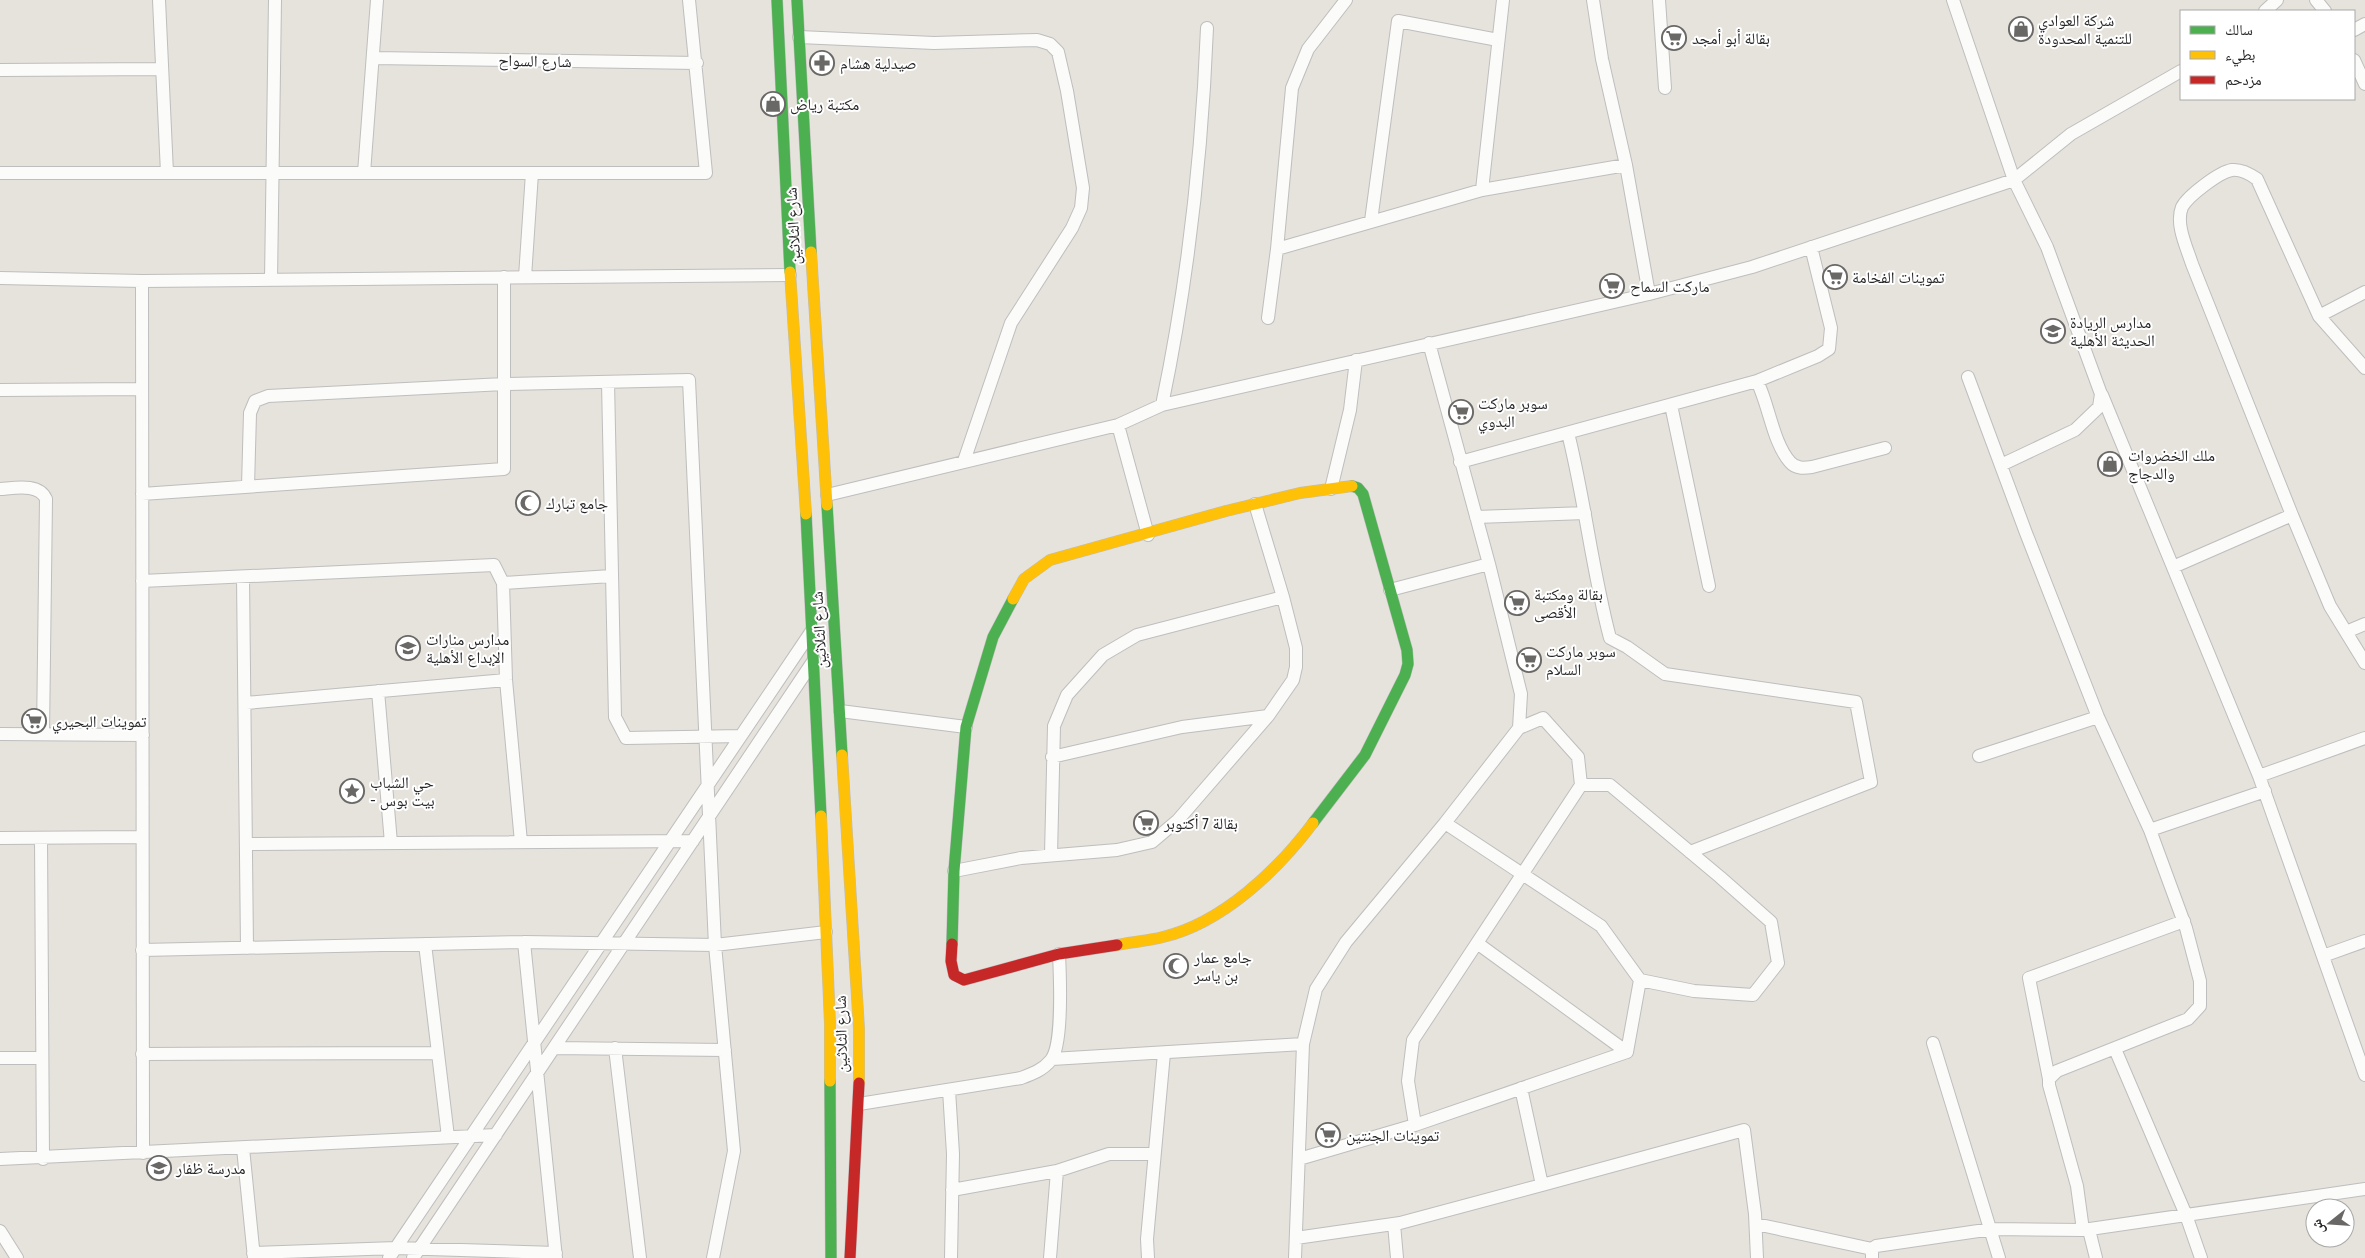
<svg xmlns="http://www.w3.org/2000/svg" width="2365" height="1258" viewBox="0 0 2365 1258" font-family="'Fira Sans Condensed','Noto Naskh Arabic',sans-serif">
	<rect width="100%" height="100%" fill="#e6e2dc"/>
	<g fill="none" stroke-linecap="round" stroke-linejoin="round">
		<defs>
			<path id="street" d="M 159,0 L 167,173
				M 1593,0 L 1602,59 L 1626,165 L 1649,294
				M 1659,0 L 1665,88
				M 1953,0 L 2014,180 L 2047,247 L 2101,394 L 2099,407 L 2075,430 L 2001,465
				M 2316,0 L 2325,11
				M 2265,11 L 2277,0
				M 2354,30 L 2365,24
				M 799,37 L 934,43 L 1037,40 L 1050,44 L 1058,52 L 1067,91 L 1083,188 L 1081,208 L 1072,228 L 1011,323 L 964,461
				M 373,58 L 697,63
				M 2354,60 L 2365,84
				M 0,70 L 161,69
				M 0,173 L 706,173 L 689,0
				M 364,173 L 377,0
				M 1482,190 L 1503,0
				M 1371,221 L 1398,21 L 1498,40
				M 1277,249 L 1482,190 L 1626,165
				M 525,277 L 532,173
				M 0,278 L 142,281 L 790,275
				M 271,280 L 275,0
				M 142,281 L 143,1153
				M 2319,316 L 2365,292
				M 1268,318 L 1277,249 L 1292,88 L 1308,49 L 1346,0
				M 1429,343 L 1489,564 L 1521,694 L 1519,728
				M 1968,377 L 2026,533 L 2098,717 L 2150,830 L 2186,928 L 2200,981 L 2200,1006 L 2188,1019 L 2057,1071 L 2049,1079
				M 1757,381 C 1769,405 1773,443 1790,462 C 1796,469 1804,468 1812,467 L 1885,448
				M 608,382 L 615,717 L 626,738 L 741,736
				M 0,390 L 142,389
				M 2102,395 L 2259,776 L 2365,738
				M 1162,405 C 1188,281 1202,154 1207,28
				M 1671,405 L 1709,586
				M 1118,425 L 1148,535
				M 1568,433 C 1585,501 1592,570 1610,638 L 1627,647 L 1665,674 L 1856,702 L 1871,782 L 1690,852
				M 1460,462 L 1757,381 L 1818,356 L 1829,349 L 1831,328 L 1811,247
				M 248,486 L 250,413 L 255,401 L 268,396 L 504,384 L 689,380 L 715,945 L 734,1151 L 713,1258
				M 0,489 C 15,488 39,483 46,499 L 43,734
				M 1331,489 L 1350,410 L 1356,360
				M 142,494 L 504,469 L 504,277
				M 827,495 L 1118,425 L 1162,405 L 1649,294 L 1752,267 L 2014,180 L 2071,134 L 2181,71
				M 2292,515 L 2192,264 C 2187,248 2175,224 2182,207 C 2188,196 2219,172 2232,170 C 2241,169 2250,174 2257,179 L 2319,316 L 2365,368
				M 1476,517 L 1585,513
				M 2173,567 L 2292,515 L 2330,606 L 2365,663
				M 243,577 L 247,948
				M 142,581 L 494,565 L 503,583 L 506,680 L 521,842
				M 503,583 L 611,576
				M 1390,590 L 1489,564
				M 2346,632 L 2365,624
				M 378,691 L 391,843
				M 246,703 L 506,680
				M 840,711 L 966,727
				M 0,734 L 143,735
				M 1979,756 L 2098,717
				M 1052,757 L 1182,727 L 1268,716
				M 2259,776 L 2365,1075
				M 1445,823 L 1601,926 L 1640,980 L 1627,1052 L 1477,943 L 1581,785 L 1610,785 L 1720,877 L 1771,922 L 1778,963 L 1753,995 L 1694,991 L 1640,980
				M 2150,830 L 2265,791
				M 0,838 L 141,837
				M 41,838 L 43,1159
				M 246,844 L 693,841
				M 1051,855 L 1054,726 L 1067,695 L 1103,655 L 1137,635 L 1283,597
				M 954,871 L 1021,858 L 1117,850 L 1152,842 L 1178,820 L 1268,716 L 1293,680 L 1296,667 L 1296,648 L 1283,597 L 1255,504
				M 2184,921 L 2029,978 L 2049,1079 L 2049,1085 L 2077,1186 L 2083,1230 L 2365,1189
				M 524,942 L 556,1258
				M 425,944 L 448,1137
				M 142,950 L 524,942 L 715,945 L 826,932
				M 2323,956 L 2365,941
				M 1933,1043 L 1999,1258
				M 555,1048 L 725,1050
				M 615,1048 L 640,1258
				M 2115,1049 L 2186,1215 L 2201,1258
				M 142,1054 L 438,1053
				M 0,1058 L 42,1058
				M 1052,1059 L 1303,1044
				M 949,1090 L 953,1154 L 951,1258
				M 859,1104 L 1021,1078 C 1032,1074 1043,1070 1051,1060 C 1063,1045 1060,975 1059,954
				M 1415,1125 L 1408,1081 L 1413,1040 L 1477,943
				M 243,1148 L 254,1258
				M 0,1159 L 496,1135
				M 1299,1159 L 1415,1125 L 1627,1052
				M 1542,1185 L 1744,1130 L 1755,1214 L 1757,1258
				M 952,1190 L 1057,1171 L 1109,1154 L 1154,1154
				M 1394,1224 L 1397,1258
				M 1756,1224 L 1872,1249
				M 2089,1230 L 2096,1258
				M 0,1231 L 17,1258
				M 1296,1238 L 1400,1223 L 1542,1185 L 1521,1088
				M 253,1253 L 396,1248 L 556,1253
				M 389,1258 L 813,629
				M 413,1258 L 814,660
				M 1050,1258 L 1057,1171
				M 1148,1258 L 1147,1239 L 1164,1053
				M 1295,1258 L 1303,1044 L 1316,989 L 1346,942 L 1445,823 L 1519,728 L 1543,718 L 1578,757 L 1581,785
				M 1872,1258 L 1872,1249 L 1876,1246 L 1992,1229 L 2083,1230"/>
			<path id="fast" d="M 777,0 L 790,272
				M 797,0 L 811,252
				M 827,505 L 842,755
				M 806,514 L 821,816
				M 1313,823 L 1365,755 L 1405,675 L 1408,664 L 1407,650 L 1363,494 L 1358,488 L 1352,486
				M 952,944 L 954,871 L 966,727 L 993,637 L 1013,599
				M 830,1081 L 831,1258"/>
			<path id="slow" d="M 811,252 L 827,505
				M 790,272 L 806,514
				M 1013,599 L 1024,579 L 1050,560 L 1226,511 L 1300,493 L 1352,486
				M 842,755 L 859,1029 L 859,1083
				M 821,816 L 830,1023 L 830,1081
				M 1117,945 C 1132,942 1148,941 1163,937 C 1222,923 1277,871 1313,823"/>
			<path id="jam" d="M 952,944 L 951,961 L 954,975 L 964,980 L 1059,954 L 1117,945
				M 850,1258 L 859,1083"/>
		</defs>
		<use href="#street" stroke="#bfbebe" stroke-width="14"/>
		<use href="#fast" stroke="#bfbebe" stroke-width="12"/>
		<use href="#slow" stroke="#bfbebe" stroke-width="12"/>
		<use href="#jam" stroke="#bfbebe" stroke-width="12"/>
		<use href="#street" stroke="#fbfbfa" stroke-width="12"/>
		<use href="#fast" stroke="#4caf50" stroke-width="11"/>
		<use href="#slow" stroke="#ffc107" stroke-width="11"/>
		<use href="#jam" stroke="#c62828" stroke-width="11"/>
	</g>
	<defs>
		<symbol id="shop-ring" viewBox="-11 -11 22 22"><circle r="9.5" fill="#fff" stroke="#6a6866" stroke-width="1.5"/><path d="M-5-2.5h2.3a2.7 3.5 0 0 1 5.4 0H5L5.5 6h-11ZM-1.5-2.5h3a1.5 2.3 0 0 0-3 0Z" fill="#6a6866"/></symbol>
		<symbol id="supermarket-ring" viewBox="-11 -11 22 22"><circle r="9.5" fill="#fff" stroke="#6a6866" stroke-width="1.5"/><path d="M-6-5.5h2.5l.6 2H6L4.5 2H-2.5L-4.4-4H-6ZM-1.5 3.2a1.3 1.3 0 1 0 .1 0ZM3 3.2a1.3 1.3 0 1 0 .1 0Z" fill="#6a6866"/></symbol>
		<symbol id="pharmacy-ring" viewBox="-11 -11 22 22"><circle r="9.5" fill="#fff" stroke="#6a6866" stroke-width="1.5"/><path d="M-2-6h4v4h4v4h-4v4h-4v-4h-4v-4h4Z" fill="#6a6866"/></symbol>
		<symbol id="school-ring" viewBox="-11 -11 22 22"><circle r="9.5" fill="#fff" stroke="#6a6866" stroke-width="1.5"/><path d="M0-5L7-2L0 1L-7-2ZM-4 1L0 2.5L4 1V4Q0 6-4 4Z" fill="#6a6866"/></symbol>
		<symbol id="mosque-ring" viewBox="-11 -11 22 22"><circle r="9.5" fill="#fff" stroke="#6a6866" stroke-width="1.5"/><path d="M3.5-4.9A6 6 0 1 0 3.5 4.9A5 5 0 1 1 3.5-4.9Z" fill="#6a6866"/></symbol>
		<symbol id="sight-ring" viewBox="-11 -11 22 22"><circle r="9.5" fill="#fff" stroke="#6a6866" stroke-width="1.5"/><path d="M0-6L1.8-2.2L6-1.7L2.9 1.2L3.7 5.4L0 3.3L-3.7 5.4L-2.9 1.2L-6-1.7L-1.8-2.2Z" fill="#6a6866"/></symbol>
	</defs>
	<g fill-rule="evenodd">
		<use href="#shop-ring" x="2007" y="15" width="28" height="28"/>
		<use href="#supermarket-ring" x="1660" y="24" width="28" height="28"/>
		<use href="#pharmacy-ring" x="808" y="49" width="28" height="28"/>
		<use href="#shop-ring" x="759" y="90" width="28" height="28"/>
		<use href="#supermarket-ring" x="1821" y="263" width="28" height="28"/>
		<use href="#supermarket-ring" x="1598" y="272" width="28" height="28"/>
		<use href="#school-ring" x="2039" y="317" width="28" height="28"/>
		<use href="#supermarket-ring" x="1447" y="398" width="28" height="28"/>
		<use href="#shop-ring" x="2096" y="450" width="28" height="28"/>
		<use href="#mosque-ring" x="514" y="489" width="28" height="28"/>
		<use href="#supermarket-ring" x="1503" y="589" width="28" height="28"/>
		<use href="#school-ring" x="394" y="634" width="28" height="28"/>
		<use href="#supermarket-ring" x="1515" y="646" width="28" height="28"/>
		<use href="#supermarket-ring" x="20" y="707" width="28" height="28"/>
		<use href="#sight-ring" x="338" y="777" width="28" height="28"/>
		<use href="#supermarket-ring" x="1132" y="809" width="28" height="28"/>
		<use href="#mosque-ring" x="1162" y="952" width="28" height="28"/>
		<use href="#supermarket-ring" x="1314" y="1121" width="28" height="28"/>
		<use href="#school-ring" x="145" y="1154" width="28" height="28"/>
	</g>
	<g text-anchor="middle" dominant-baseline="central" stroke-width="4" stroke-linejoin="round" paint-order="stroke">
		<g font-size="16" fill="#272727" stroke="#fff" text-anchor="start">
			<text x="2038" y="20">شركة العوادي<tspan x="2038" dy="18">للتنمية المحدودة</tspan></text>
			<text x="1692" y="38">بقالة أبو أمجد</text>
			<text x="840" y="63">صيدلية هشام</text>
			<text x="790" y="104">مكتبة رياض</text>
			<text x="1852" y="277">تموينات الفخامة</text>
			<text x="1630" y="286">ماركت السماح</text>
			<text x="2070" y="322">مدارس الريادة<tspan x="2070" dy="18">الحديثة الأهلية</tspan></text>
			<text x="1478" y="403">سوبر ماركت<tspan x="1478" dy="18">البدوي</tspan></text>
			<text x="2128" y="455">ملك الخضروات<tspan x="2128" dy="18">والدجاج</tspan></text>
			<text x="546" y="503">جامع تبارك</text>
			<text x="1534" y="594">بقالة ومكتبة<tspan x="1534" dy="18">الأقصى</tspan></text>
			<text x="426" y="639">مدارس منارات<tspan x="426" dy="18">الإبداع الأهلية</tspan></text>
			<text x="1546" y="651">سوبر ماركت<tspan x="1546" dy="18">السلام</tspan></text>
			<text x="52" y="721">تموينات البحيري</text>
			<text x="370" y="782">حي الشباب<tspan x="370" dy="18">- بيت بوس</tspan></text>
			<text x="1164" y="823">بقالة 7 أكتوبر</text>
			<text x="1194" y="957">جامع عمار<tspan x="1194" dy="18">بن ياسر</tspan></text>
			<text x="1346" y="1135">تموينات الجنتين</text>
			<text x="176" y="1168">مدرسة ظفار</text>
		</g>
		<g font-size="16" fill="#272727" stroke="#fff">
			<text transform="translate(535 61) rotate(1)">شارع السواح</text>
			<text transform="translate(793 226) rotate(-93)">شارع الثلاثين</text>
			<text transform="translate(819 630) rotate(-93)">شارع الثلاثين</text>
			<text transform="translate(841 1034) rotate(-91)">شارع الثلاثين</text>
		</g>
	</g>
	<rect x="2180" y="10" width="175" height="90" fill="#ffffff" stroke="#a9a9a9"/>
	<rect x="2190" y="26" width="25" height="8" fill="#4caf50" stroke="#a9a9a9"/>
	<text x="2225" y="35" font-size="15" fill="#272727">سالك</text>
	<rect x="2190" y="51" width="25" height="8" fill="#ffc107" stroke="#a9a9a9"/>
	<text x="2225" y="60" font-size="15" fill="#272727">بطيء</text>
	<rect x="2190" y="76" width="25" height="8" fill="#c62828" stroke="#a9a9a9"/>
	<text x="2225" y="85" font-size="15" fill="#272727">مزدحم</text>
	<g transform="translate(2330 1223) rotate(253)"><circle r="24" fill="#ffffff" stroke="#a9a9a9"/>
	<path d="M0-4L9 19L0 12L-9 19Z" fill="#6a6866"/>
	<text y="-8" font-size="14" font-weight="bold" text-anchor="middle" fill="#272727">ش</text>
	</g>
</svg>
